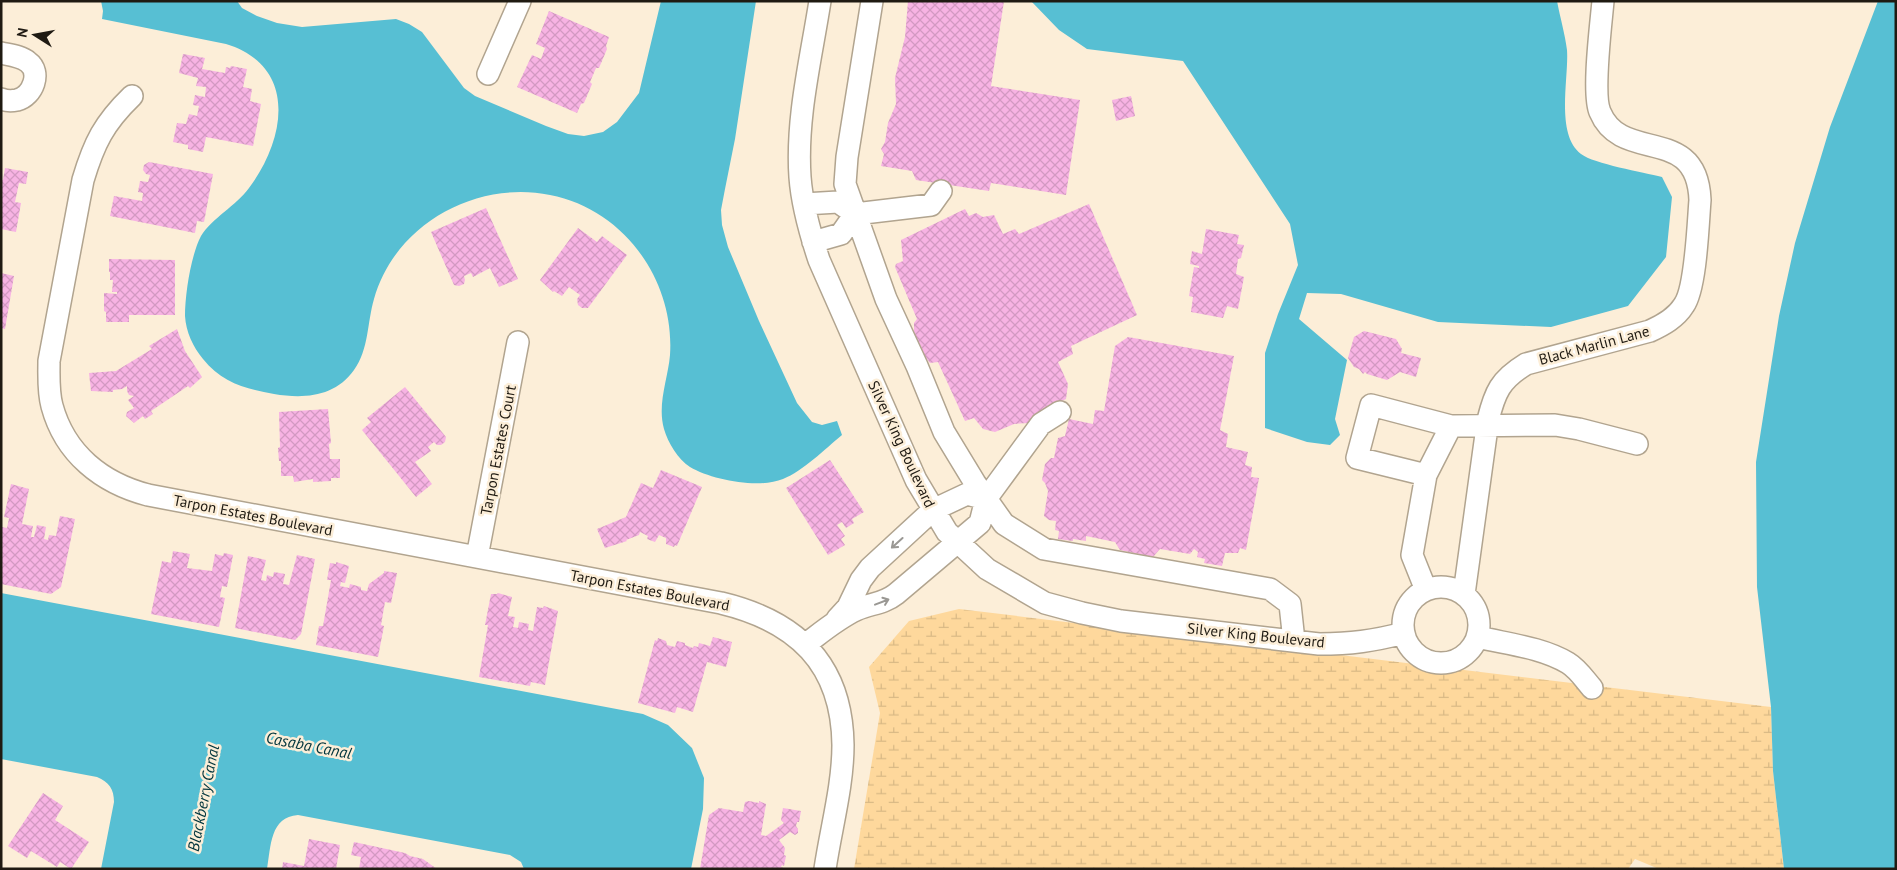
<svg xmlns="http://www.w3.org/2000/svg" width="1897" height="870" viewBox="0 0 1897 870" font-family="'PT Sans',sans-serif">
	<defs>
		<pattern id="wetland-marsh" width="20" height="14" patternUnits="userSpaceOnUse" patternTransform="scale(1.25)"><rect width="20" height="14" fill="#fed89c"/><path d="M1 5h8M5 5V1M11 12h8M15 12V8" fill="none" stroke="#d9b985"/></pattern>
		<pattern id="building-cross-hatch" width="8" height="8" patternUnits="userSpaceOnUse" patternTransform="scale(1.25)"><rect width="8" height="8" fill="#f7b3e3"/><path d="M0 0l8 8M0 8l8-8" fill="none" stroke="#d399c2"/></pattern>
	</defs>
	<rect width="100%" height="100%" fill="#fceed8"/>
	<path fill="url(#wetland-marsh)" d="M 959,609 L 1771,707 L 1773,771 L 1784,869 L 1659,869 L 1635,859 L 1628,869 L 854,869 L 880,713 L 869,667 L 909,621 Z"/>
	<path fill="#57bfd3" d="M 101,1 L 237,1 L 242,8 L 257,16 L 277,23 L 302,27 L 396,19 L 409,24 L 422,32 L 464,88 L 475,96 L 546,126 L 568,134 L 584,136 L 603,132 L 617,122 L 639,93 L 661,1 L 756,1 L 735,139 L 725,189 L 721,210 L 722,225 L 728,247 L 759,321 L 797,403 L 812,422 L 822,425 L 837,421 L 842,435 C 825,449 803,471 783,479 C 759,489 712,480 690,467 C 678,459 668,443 664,429 C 657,404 668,379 670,355 C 675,281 624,209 550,195 C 476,180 395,224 374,299 C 367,323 369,349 354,370 C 335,397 304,399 274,394 C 246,389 222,383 203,359 C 193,347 186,332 185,316 C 185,294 191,255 201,236 C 212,218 236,206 249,188 C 286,139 298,66 226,44 L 102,19 L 103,11 Z
		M 1031,1 L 1557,1 C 1560,17 1565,34 1567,50 C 1569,78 1555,134 1581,154 C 1594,164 1643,172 1662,177 L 1672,197 L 1666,257 L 1628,306 L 1551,327 L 1438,322 L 1341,294 L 1307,293 L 1299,319 L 1347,360 L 1335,419 L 1340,435 L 1330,445 L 1307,442 L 1265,428 L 1265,353 L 1278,314 L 1298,265 L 1290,224 L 1183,61 L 1087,49 L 1059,30 Z
		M 1878,1 L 1896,1 L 1896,869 L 1784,869 L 1773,771 L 1771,707 L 1757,587 L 1756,462 L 1779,316 L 1795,243 L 1830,127 Z
		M 1,593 L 643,714 L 668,725 L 692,748 L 704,778 L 703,809 L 691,869 L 524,869 L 521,862 L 510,855 L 298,815 C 270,817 271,846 267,869 L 101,869 L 114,802 C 114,789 109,782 97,777 L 1,759 Z"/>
	<path fill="url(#building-cross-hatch)" d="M 908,1 L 1004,1 L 991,86 L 1080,100 L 1066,195 L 991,183 L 989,191 L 916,180 L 912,171 L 881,166 L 884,154 L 881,149 L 885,142 L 888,123 L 896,104 L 895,78 L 905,37 Z
		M 549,11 L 609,37 L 606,46 L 607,49 L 599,68 L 596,68 L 590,82 L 592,84 L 584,103 L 581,104 L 577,113 L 517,87 L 532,55 L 541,59 L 545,48 L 536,44 Z
		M 183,54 L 205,58 L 202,69 L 225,73 L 226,67 L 230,68 L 231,66 L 247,69 L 243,87 L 252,89 L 250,101 L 261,104 L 253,146 L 206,137 L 203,152 L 188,149 L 188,145 L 173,142 L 177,123 L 186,124 L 189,114 L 197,116 L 199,106 L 193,105 L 195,95 L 205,97 L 206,87 L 196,86 L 198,78 L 179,73 Z
		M 1131,96 L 1135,116 L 1116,121 L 1112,100 Z
		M 149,162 L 213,174 L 204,222 L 197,221 L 195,233 L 110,216 L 114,196 L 142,201 L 143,193 L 138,192 L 140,181 L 148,182 L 150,175 L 146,174 L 143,170 L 144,165 Z
		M 5,168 L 28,172 L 26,184 L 19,183 L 15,202 L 21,203 L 16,232 L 1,229 L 1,180 L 3,180 Z
		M 1089,204 L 1137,315 L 1071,346 L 1073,354 L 1058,362 L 1068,384 L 1066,399 L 1043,410 L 1038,418 L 1028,423 L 1014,424 L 995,432 L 983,429 L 974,418 L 965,421 L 938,362 L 930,363 L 923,354 L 914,332 L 914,323 L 917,319 L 895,267 L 896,264 L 903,261 L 901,240 L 965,209 L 969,216 L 976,213 L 983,217 L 994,215 L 1003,234 L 1015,229 L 1019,234 Z
		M 486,208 L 518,279 L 499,287 L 490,268 L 473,277 L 471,273 L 464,276 L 465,280 L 464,284 L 459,286 L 454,285 L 431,232 Z
		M 578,228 L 597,242 L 602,236 L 627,255 L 588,308 L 582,308 L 578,305 L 577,299 L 580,295 L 569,287 L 562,296 L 554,291 L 553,292 L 540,280 Z
		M 1206,229 L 1239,235 L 1237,244 L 1244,245 L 1241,258 L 1238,259 L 1236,274 L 1244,277 L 1238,309 L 1227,306 L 1223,318 L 1191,312 L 1193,297 L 1189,296 L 1194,267 L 1199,268 L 1199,266 L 1190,264 L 1192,251 L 1202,254 Z
		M 109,259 L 175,260 L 175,315 L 129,315 L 129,322 L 106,322 L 106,312 L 104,311 L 104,293 L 117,294 L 117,292 L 112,292 L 113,280 L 110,280 L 110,272 L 109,272 Z
		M 1,273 L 14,276 L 5,329 L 1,328 Z
		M 177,329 L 185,351 L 202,377 L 190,388 L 188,386 L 151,411 L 153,414 L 145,419 L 143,416 L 134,423 L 126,416 L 127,412 L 134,408 L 128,400 L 134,396 L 129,395 L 127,391 L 127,386 L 122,389 L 113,390 L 113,392 L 91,391 L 89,373 L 116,371 L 152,349 L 149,346 Z
		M 1364,331 L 1396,339 L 1402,349 L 1401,353 L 1421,358 L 1416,377 L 1400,372 L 1387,380 L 1367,374 L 1365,372 L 1363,374 L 1359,369 L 1354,367 L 1348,358 L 1354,337 Z
		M 1128,337 L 1234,356 L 1220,430 L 1228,434 L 1226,447 L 1248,452 L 1245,465 L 1252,467 L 1251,477 L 1259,478 L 1246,550 L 1240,548 L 1238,553 L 1225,553 L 1222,566 L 1204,563 L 1205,559 L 1197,557 L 1198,552 L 1194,549 L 1190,554 L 1160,549 L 1153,557 L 1120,550 L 1115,542 L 1086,536 L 1086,541 L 1073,539 L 1073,541 L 1058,539 L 1059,531 L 1055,530 L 1056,521 L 1049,520 L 1044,516 L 1048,491 L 1045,483 L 1042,480 L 1045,464 L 1051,458 L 1054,458 L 1058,438 L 1065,436 L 1069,419 L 1093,424 L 1095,410 L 1104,411 L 1115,346 Z
		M 405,387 L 446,437 L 445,442 L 441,445 L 437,445 L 434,442 L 428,447 L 431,451 L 415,462 L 432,484 L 416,497 L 362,430 L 371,422 L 367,418 Z
		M 328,409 L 331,443 L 329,444 L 330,459 L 340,459 L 340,478 L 331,478 L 331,481 L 313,482 L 313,479 L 294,482 L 293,476 L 281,476 L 281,461 L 279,461 L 278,448 L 280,447 L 279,412 Z
		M 830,460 L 864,512 L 852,519 L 854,523 L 846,528 L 842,522 L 837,525 L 845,536 L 841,539 L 845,545 L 828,555 L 786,488 Z
		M 661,470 L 702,487 L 677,546 L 675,545 L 674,547 L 666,544 L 666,538 L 659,535 L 655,542 L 647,539 L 648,536 L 640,532 L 639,535 L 626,540 L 627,541 L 605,548 L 597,529 L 626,517 L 641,483 L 653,488 Z
		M 11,484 L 29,489 L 22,524 L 33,526 L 31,537 L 34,537 L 37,525 L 46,527 L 44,539 L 48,540 L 49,535 L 56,536 L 60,516 L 75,519 L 61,587 L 51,594 L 1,584 L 1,533 L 2,527 L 7,528 L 9,518 L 4,517 Z
		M 173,551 L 190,554 L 187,568 L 212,571 L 215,554 L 223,556 L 224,553 L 233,555 L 227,587 L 222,586 L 220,597 L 225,598 L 219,627 L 151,614 L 162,561 L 171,563 Z
		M 297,555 L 315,559 L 301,634 L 295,640 L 235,628 L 248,556 L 266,560 L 261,580 L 266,581 L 267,575 L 273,577 L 274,572 L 285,574 L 283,584 L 289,585 Z
		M 336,562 L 349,566 L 345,583 L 341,582 L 340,586 L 349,588 L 350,584 L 361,587 L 361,590 L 367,591 L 369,584 L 384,573 L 384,571 L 397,573 L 391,603 L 385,602 L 381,625 L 384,626 L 378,657 L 316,645 L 319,626 L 323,626 L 331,580 L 327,580 L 330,563 L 336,564 Z
		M 498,593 L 512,597 L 508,616 L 515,617 L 513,627 L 518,628 L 519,622 L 529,624 L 528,630 L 533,631 L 537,607 L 543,608 L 544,606 L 558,611 L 545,685 L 531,682 L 530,686 L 479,677 L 488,625 L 485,625 L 491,594 L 497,594 Z
		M 713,637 L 732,642 L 726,667 L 707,662 L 693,712 L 677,707 L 675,713 L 638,703 L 655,640 L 657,641 L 658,638 L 666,641 L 667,645 L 675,647 L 677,641 L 685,643 L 685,645 L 693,648 L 694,646 L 698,647 L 699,643 L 710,646 Z
		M 43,793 L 63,806 L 55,820 L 89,842 L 71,869 L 60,862 L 57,867 L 31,851 L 27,858 L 8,846 Z
		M 749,801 L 759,803 L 759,801 L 766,804 L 761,835 L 766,836 L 784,823 L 781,820 L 783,808 L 801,811 L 799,822 L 797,822 L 796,826 L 798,829 L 798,833 L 795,835 L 790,832 L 779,840 L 785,848 L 784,855 L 786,856 L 784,866 L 782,865 L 781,867 L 786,869 L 700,869 L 709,815 L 719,808 L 743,812 L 745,802 Z
		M 309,839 L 340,845 L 336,869 L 282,869 L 283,862 L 304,866 Z
		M 354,842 L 405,853 L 410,856 L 423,859 L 437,869 L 359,869 L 361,857 L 351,855 Z"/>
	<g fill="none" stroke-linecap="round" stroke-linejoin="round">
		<defs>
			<path id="minor" d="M 820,1 C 811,59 796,118 800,177 C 802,205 810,233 819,260 L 916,480 L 947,532 L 987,569 L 1045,603 L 1082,613 L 1121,621 L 1319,644 C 1351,644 1373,641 1404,633
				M 872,1 L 847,157 L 845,184 L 886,299 L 917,366 L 944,432 L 975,483 L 1004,524 L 1044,549 L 1270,589 L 1290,604 L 1294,641
				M 1,53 C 10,55 21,56 28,62 C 42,72 33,96 17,100 C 12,101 6,101 1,99
				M 488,74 L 520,1
				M 132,96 C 104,123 94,143 83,180 L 49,361 C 49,376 48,392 52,406 C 65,454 102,483 148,495 L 721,603 C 796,621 842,663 843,745 C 843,786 831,828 825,869
				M 804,204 L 838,202 L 855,214 L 841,234 L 813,242
				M 855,214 L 931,205 L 941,191
				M 1426,475 L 1357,458 L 1371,405 L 1451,426 L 1555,425 L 1579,429 L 1637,444
				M 986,499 L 1041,424 L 1060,412
				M 477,557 L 518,342
				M1403 625a38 38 0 1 1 76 0a38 38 0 1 1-76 0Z
				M 1426,590 L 1412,555 L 1426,475 L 1451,426
				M 1464,594 L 1488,420 C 1495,392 1500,380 1526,364 L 1650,331 C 1663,325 1676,318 1684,305 C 1696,288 1698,224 1700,200 C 1697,123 1622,165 1600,112 C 1592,94 1601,24 1603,1
				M 1478,637 C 1507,644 1541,647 1568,663 C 1578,669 1585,680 1592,688
				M 806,644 C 822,632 837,619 856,610 C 870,603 882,605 896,594 L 980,523 L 986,499 L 967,494 L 933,510 L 870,568 L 861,580 L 848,607 L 837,619"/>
		</defs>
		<use href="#minor" stroke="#b1a48f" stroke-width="24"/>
		<use href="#minor" stroke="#fff" stroke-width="21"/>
	</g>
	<defs><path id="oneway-shaft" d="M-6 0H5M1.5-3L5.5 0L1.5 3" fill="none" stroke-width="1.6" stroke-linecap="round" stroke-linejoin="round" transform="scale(1.25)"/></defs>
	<g stroke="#9a9894">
		<use href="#oneway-shaft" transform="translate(897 543) rotate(138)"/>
		<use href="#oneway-shaft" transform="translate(882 602) rotate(-21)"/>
	</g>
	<g text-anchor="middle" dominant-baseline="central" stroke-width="5" stroke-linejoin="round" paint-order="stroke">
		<g font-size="15" fill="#1f1a12" stroke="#fceed8">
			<text transform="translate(1594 345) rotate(-15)">Black Marlin Lane</text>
			<text transform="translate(902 444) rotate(65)">Silver King Boulevard</text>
			<text transform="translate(498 450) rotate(-79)">Tarpon Estates Court</text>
			<text transform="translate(253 515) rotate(11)">Tarpon Estates Boulevard</text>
			<text transform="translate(650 590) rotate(11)">Tarpon Estates Boulevard</text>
			<text transform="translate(1256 635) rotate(6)">Silver King Boulevard</text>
		</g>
		<g font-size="16" font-style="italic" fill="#00343c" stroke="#fceed8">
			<text transform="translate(309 745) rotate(11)">Casaba Canal</text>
			<text transform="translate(203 798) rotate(-79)">Blackberry Canal</text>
		</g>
	</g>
	<rect width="1897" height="870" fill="none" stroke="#1f1a12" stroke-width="5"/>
	<g transform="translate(35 35) rotate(281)" stroke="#fceed8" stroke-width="4" paint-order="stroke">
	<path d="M0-4L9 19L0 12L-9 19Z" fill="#1f1a12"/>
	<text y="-8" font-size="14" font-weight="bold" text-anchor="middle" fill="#1f1a12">N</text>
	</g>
</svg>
